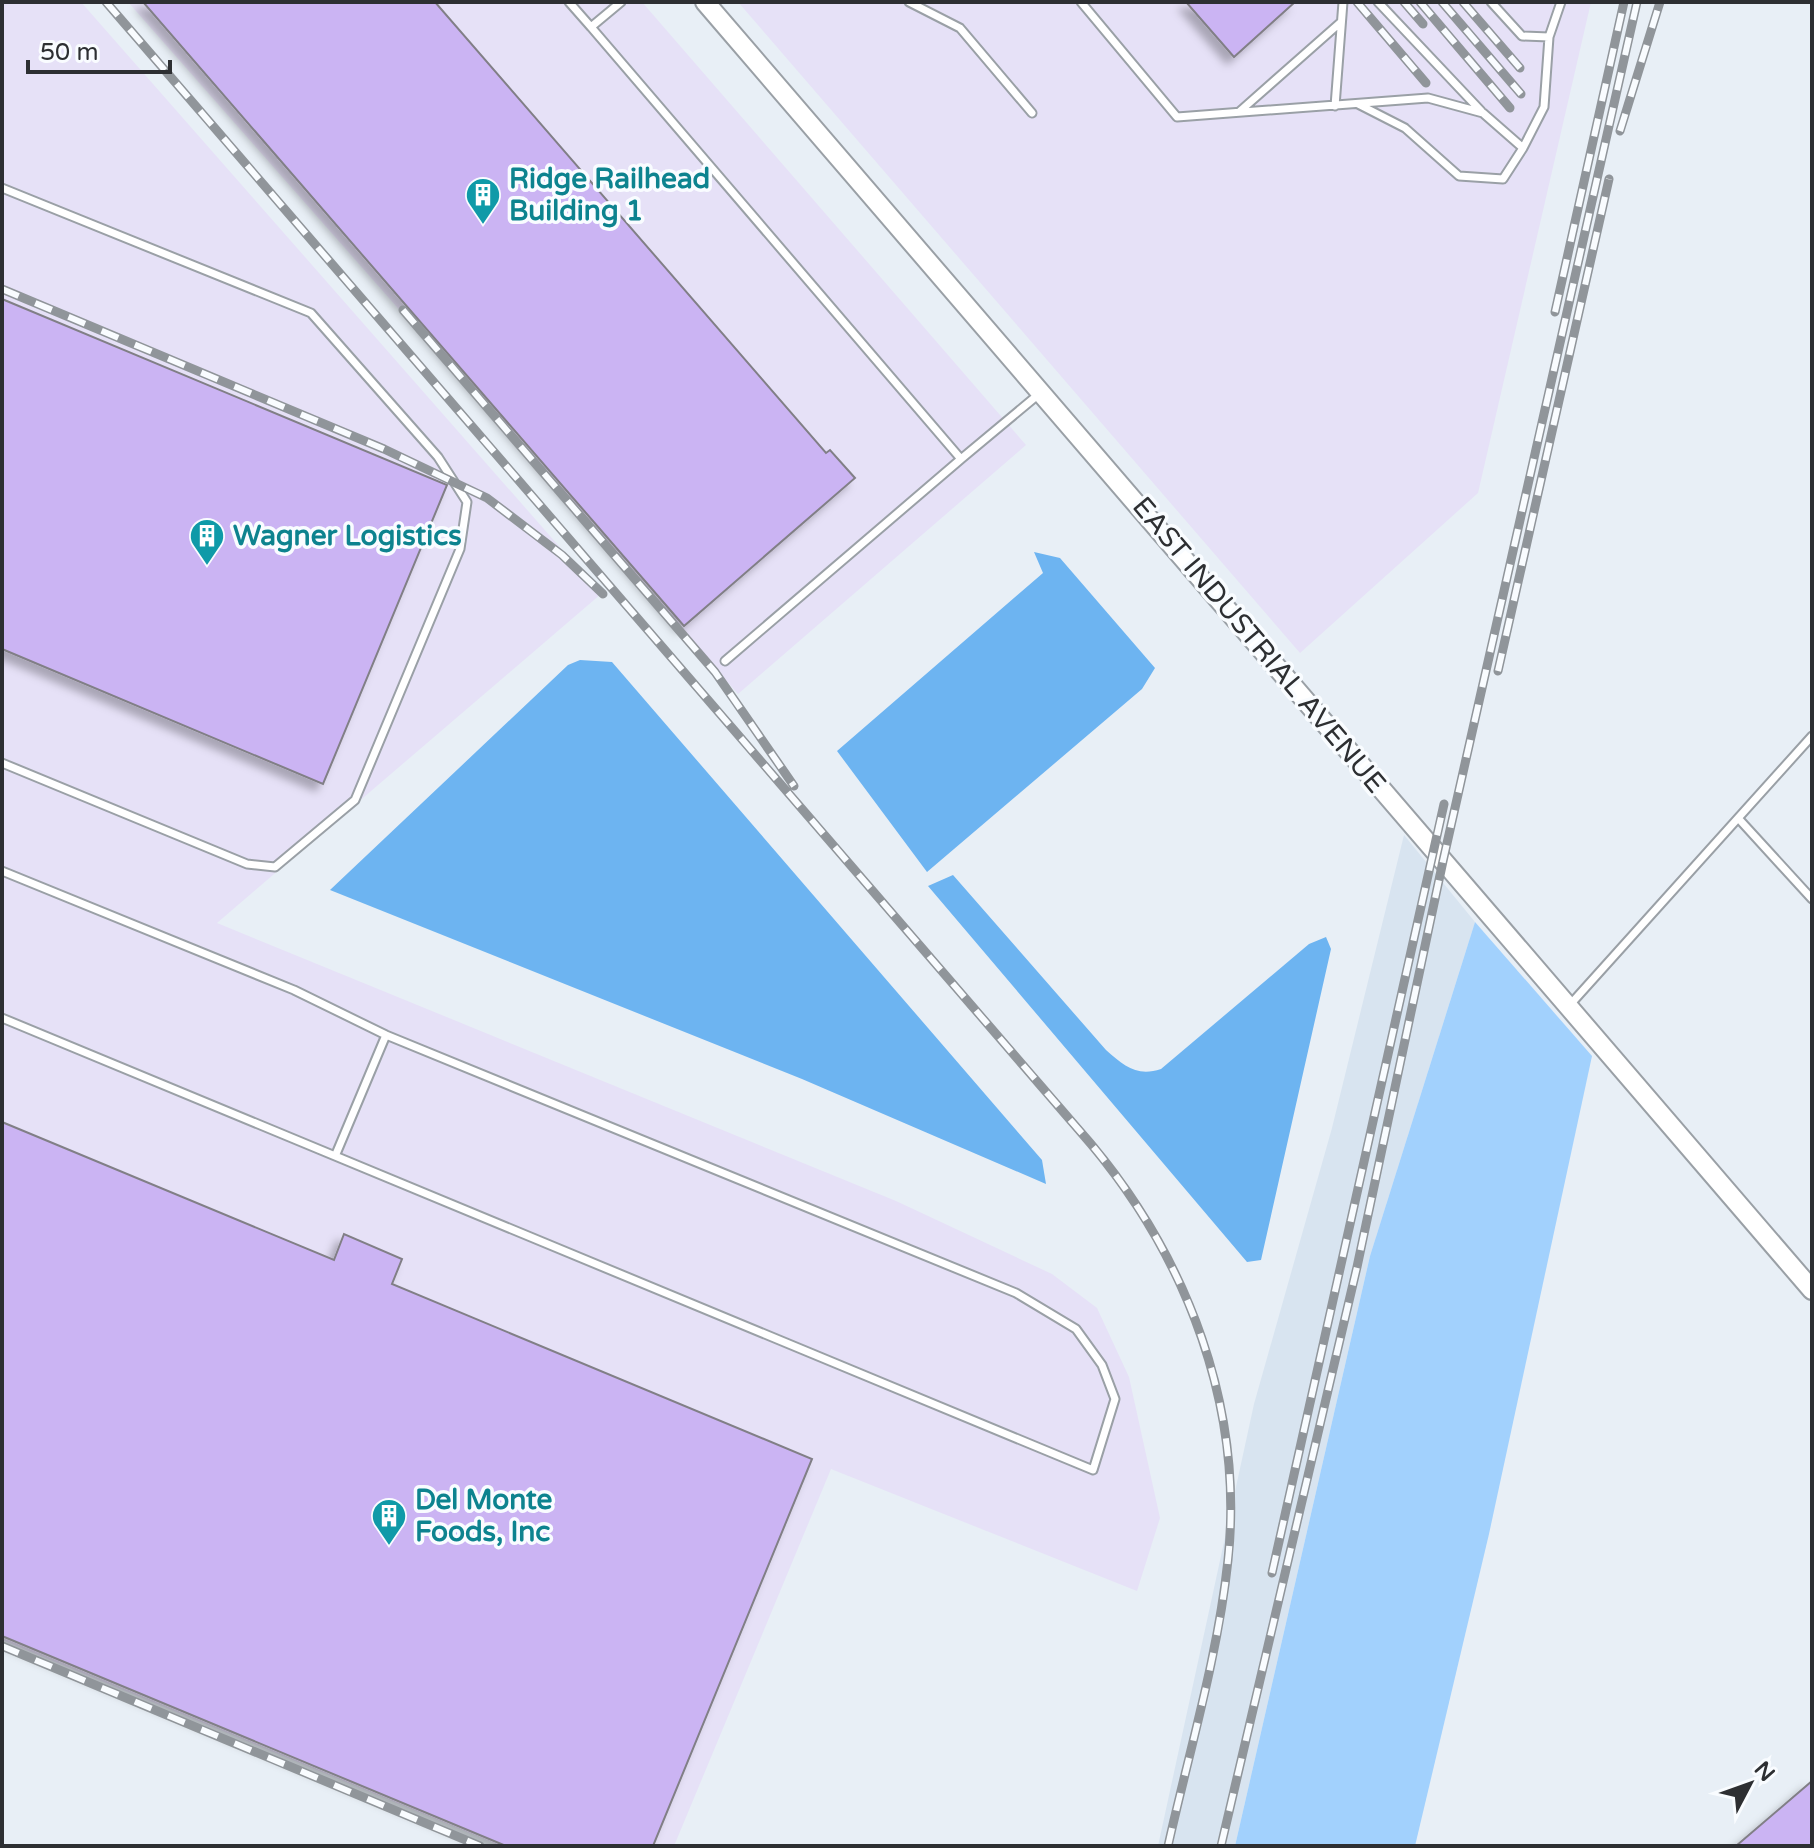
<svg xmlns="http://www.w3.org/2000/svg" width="1814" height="1848" viewBox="0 0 1814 1848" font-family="'Varela Round',sans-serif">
	<defs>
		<filter id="shadow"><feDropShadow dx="-7" dy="7" stdDeviation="4" flood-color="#0004"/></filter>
	</defs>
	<rect width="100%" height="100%" fill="#e8eff6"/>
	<path fill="#d8e4f0" d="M 1404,835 L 1475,922 L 1370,1256 L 1235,1846 L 1158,1846 L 1254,1404 L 1332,1128 Z"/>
	<path fill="#e6e1f7" d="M 2,2 L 81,2 L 601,594 L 217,923 L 896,1201 L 1052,1274 L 1097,1308 L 1129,1377 L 1160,1518 L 1137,1591 L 831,1469 L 674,1846 L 501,1846 L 2,1640 Z
		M 128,2 L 642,2 L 1026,445 L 738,694 Z
		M 738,2 L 1591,2 L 1478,493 L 1300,653 Z"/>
	<path fill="#a2d1fd" d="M 1475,922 L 1592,1056 L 1489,1534 L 1415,1846 L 1235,1846 L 1370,1256 Z"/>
	<path fill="#6db4f1" d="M 1034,552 L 1060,558 L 1155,668 L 1142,689 L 927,872 L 837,751 L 1043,573 Z
		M 580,660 L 612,662 L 1042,1160 L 1046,1184 L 802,1079 L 330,890 L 568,665 Z
		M 953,875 L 1106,1050 C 1124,1066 1137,1077 1161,1069 L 1309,944 L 1326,937 L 1331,949 L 1261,1260 L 1247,1262 L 928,886 Z"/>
	<path fill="#cbb4f3" stroke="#817f86" stroke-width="2" filter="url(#shadow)" d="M 143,2 L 435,2 L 826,453 L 830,450 L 855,478 L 684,626 Z
		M 1186,2 L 1295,2 L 1234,57 Z
		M 2,299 L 447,485 L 323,784 L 2,649 Z
		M 2,1122 L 334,1260 L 344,1234 L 402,1259 L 392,1284 L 812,1459 L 653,1846 L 506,1846 L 2,1636 Z
		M 1812,1781 L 1812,1846 L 1736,1846 Z"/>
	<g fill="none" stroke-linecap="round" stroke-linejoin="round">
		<defs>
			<path id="service" d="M 569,2 L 591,27
				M 621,2 L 591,27 L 961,459 L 1039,394
				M 909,2 L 960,28 L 1032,113
				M 1081,2 L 1177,117 L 1428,98 L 1483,113 L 1523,148 L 1503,179 L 1459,176 L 1405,128 L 1358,104
				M 1378,2 L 1481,111
				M 1491,2 L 1522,36 L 1549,37
				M 1335,106 L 1343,2
				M 1239,112 L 1341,22
				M 1523,148 L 1544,107 L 1549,37 L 1561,2
				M 2,188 L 311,313 L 438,457 L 467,502 L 460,549 L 355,800 L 275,867 L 247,864 L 2,763
				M 725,661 L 961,459
				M 1738,818 L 1812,899
				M 2,871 L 294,990 L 386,1035 L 1016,1293 L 1076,1329 L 1102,1365 L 1115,1399 L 1093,1470 L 2,1018
				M 1568,1007 L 1812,736
				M 336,1154 L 386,1035"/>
			<path id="tertiary" d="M 705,2 L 1812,1290"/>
		</defs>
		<use href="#service" stroke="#9aa0a6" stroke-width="11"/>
		<use href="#tertiary" stroke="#9aa0a6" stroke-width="22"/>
		<use href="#service" stroke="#fff" stroke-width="7"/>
		<use href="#tertiary" stroke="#fff" stroke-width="18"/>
		<defs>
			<path id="rail" d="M 106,2 L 1091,1144 C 1188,1260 1244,1408 1228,1560 C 1218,1656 1189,1752 1168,1846
				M 1357,2 L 1426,83
				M 1404,2 L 1423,24
				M 1420,2 L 1510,108
				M 1442,2 L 1521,94
				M 1463,2 L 1520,68
				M 1620,131 L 1660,2
				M 2,289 L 384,449 L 487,498 L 562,555 L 603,594
				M 403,310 L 715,672 L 794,786
				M 1555,312 L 1624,2
				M 1498,671 L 1609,179
				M 1272,1573 L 1444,804
				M 2,1646 L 480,1846
				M 1221,1846 L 1357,1267 L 1443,861 L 1637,2"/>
		</defs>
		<use href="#rail" stroke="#90959a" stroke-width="9"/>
		<use href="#rail" stroke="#f9fcff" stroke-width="6" stroke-dasharray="18" stroke-linecap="butt"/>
	</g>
	<defs>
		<symbol id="building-pin" viewBox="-11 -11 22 30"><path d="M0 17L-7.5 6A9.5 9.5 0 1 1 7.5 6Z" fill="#0f9aa8" stroke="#f9fcff"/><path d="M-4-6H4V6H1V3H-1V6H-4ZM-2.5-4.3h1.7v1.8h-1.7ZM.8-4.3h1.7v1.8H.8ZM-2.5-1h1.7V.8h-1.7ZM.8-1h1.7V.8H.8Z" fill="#fff"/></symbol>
	</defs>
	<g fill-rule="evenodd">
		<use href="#building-pin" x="463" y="175" width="40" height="54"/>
		<use href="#building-pin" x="187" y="516" width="40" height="54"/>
		<use href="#building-pin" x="369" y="1496" width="40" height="54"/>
	</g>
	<g text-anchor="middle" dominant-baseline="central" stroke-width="7" stroke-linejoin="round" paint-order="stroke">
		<g font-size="28" font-weight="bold" fill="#0d838f" stroke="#f9fcff" text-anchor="start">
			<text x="509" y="179">Ridge Railhead<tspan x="509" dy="32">Building 1</tspan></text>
			<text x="233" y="536">Wagner Logistics</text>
			<text x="415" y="1500">Del Monte<tspan x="415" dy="32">Foods, Inc</tspan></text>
		</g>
		<g font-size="28" fill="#2d2f32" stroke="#f9fcff">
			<text transform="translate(1259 645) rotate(50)">EAST INDUSTRIAL AVENUE</text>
		</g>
	</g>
	<rect width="1814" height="1848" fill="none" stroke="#2d2f32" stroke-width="8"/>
	<g transform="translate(1750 1784) rotate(49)" stroke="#f9fcff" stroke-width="6" paint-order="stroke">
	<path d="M0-6L14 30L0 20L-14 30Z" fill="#2d2f32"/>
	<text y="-12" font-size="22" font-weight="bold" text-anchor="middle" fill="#2d2f32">N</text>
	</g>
	<path d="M28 60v12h142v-12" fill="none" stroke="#2d2f32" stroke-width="4"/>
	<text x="40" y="60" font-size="24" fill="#2d2f32" stroke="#f9fcff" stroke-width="6" paint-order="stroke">50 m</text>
</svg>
